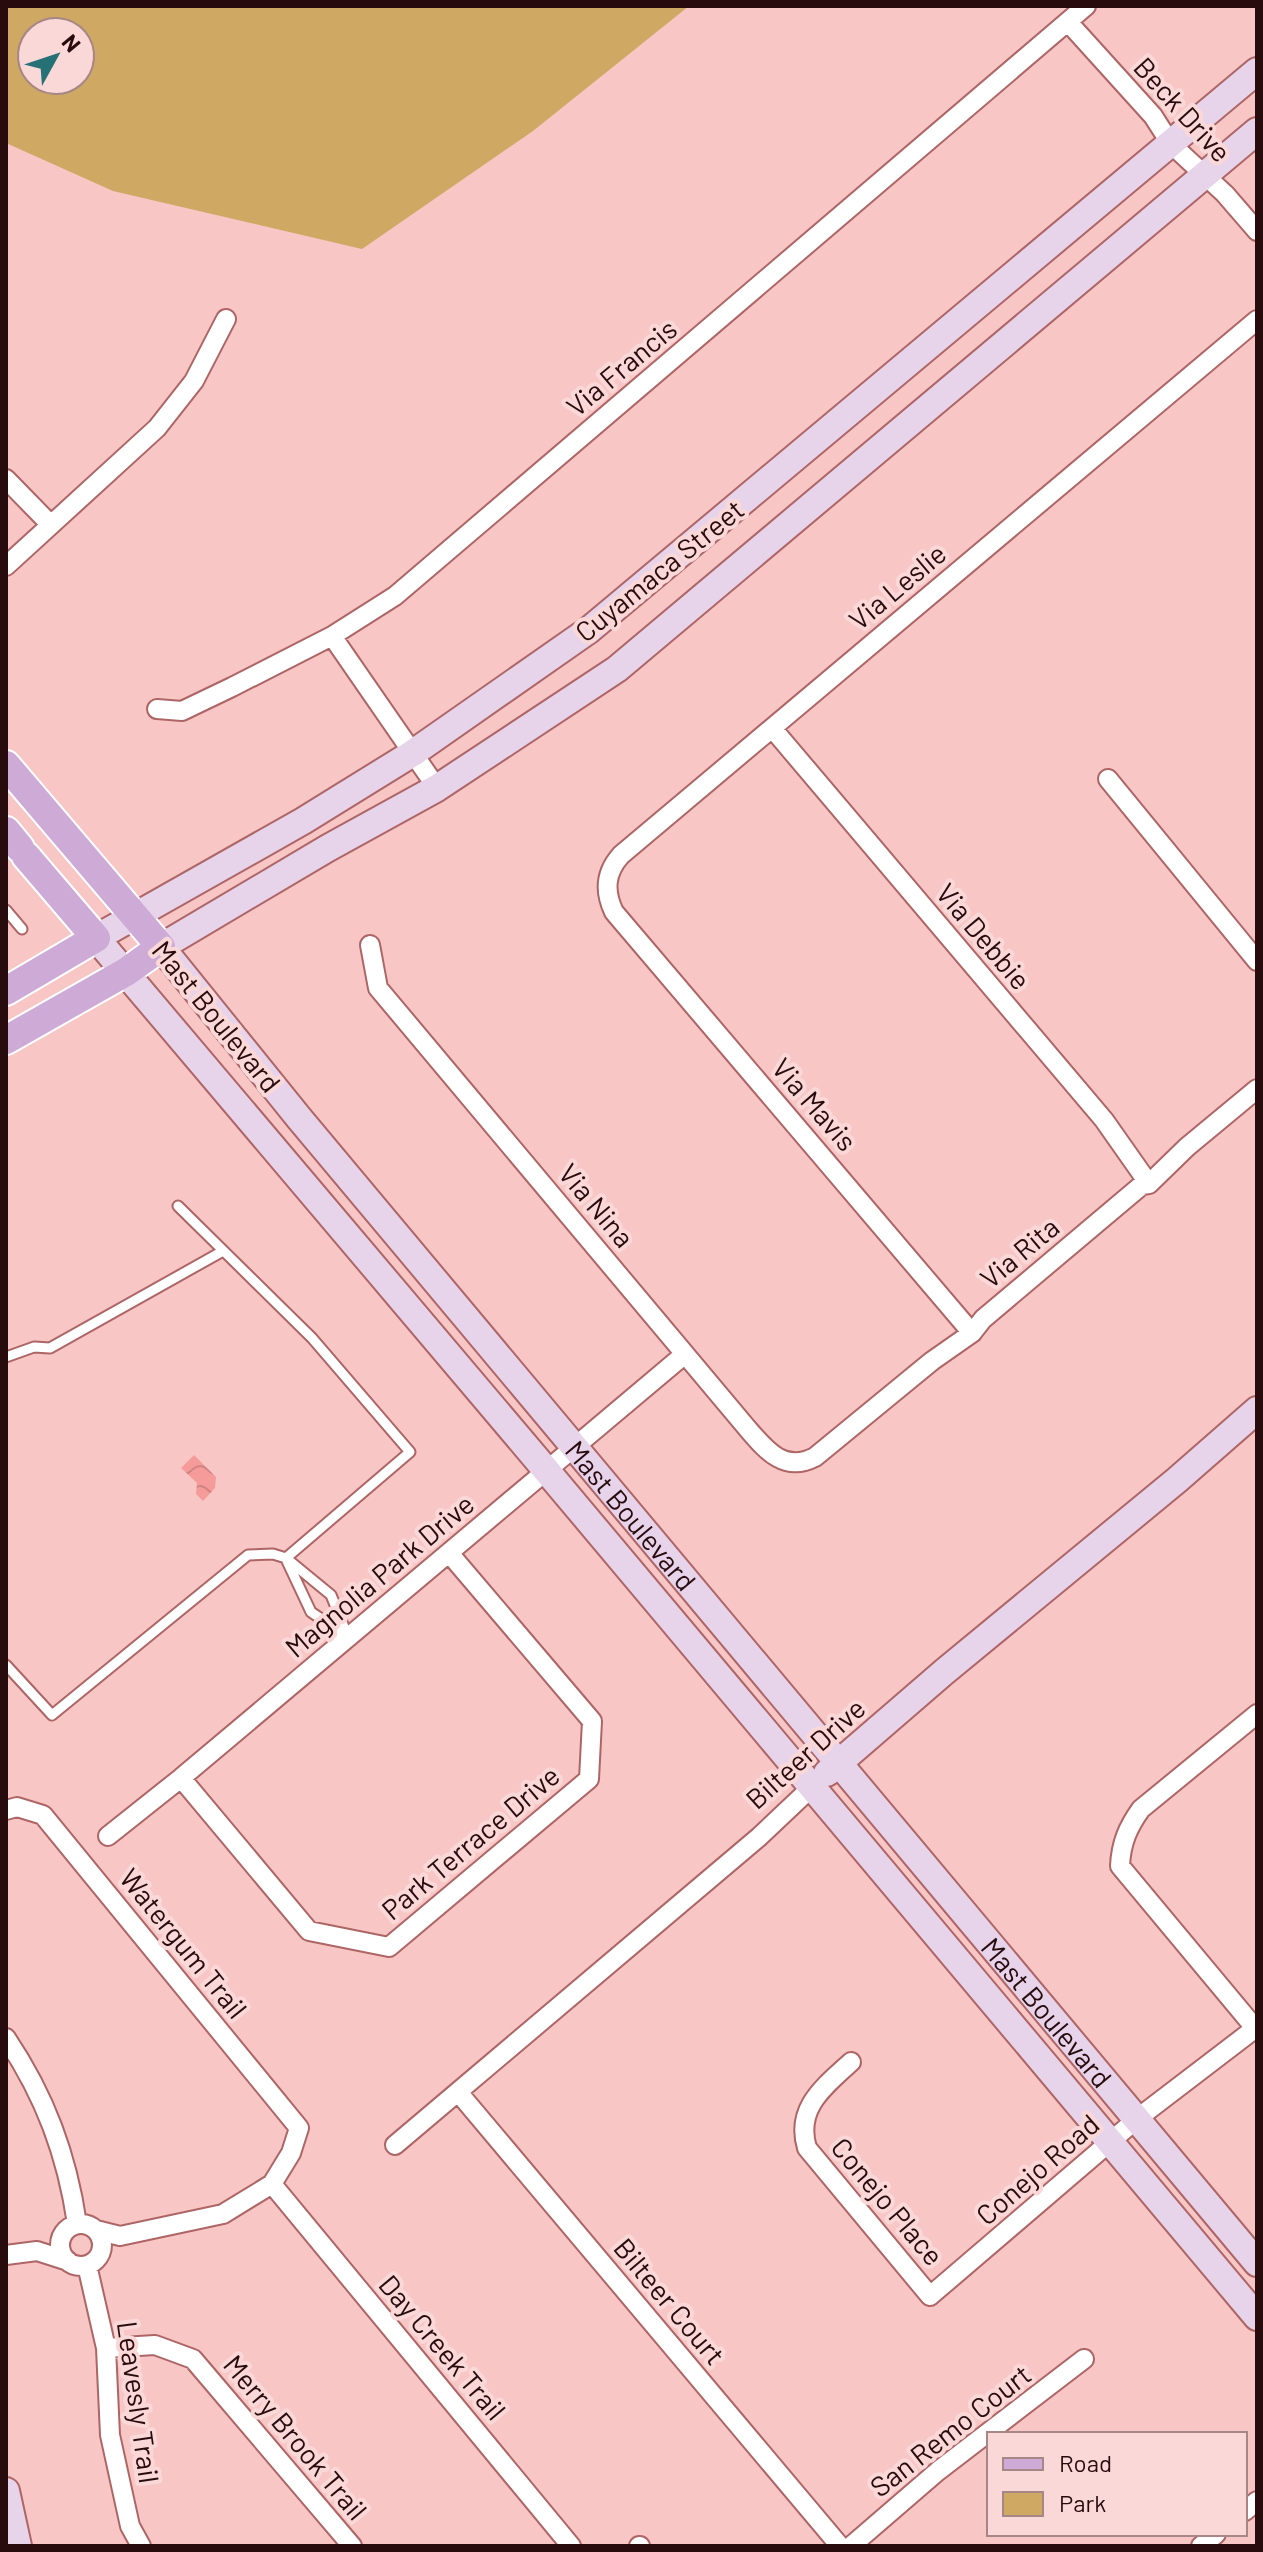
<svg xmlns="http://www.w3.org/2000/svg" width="1263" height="2552" viewBox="0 0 1263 2552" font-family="Barlow,sans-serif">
	<defs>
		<pattern id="water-waves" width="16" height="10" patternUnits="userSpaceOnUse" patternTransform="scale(2)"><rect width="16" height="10" fill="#f59b9a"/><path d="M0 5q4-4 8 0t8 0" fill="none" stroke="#d28484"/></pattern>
	</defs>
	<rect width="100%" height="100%" fill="#f7c6c5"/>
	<path fill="#cfa863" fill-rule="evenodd" d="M 6,6 L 689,6 L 533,131 L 362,249 L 113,191 L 6,143 ZM 32,32 L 80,32 L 80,80 L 32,80 Z"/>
	<path fill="url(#water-waves)" d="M 194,1455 L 216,1477 L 215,1488 L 203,1501 L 196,1494 L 197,1483 L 181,1468 Z"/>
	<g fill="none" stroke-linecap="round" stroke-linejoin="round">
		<defs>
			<path id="lane" d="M 6,910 L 22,929
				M 178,1206 L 312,1338 L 410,1452 L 286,1558
				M 6,1357 L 34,1347 L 50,1348 L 223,1251
				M 287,1561 L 311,1612 L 348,1637
				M 6,1665 L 52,1715 L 248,1555 L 273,1554 L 286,1558 L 331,1595 L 348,1637"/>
			<path id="street" d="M 1068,22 L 1153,116 L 1171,144 L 1225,194 L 1257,231
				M 6,479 L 50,524
				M 6,566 L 157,428 L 194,381 L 226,319
				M 332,636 L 437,788
				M 157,709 L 182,711 L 232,687 L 332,636 L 395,596 L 1086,6
				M 772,728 L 1104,1120 L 1149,1184
				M 1108,779 L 1257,961
				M 370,945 L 378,988 L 747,1428 C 766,1450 784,1473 815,1457 L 932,1361 L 972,1333 L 983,1319 L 1142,1185 L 1149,1184 L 1187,1147 L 1257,1089
				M 972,1333 L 614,912 C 604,891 605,873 621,855 L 1257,320
				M 181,1778 L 309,1931 L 389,1947 L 589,1779 L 592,1721 L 449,1553
				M 6,1810 L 17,1807 L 43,1815 L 299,2128 L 291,2153 L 272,2184 L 223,2214 L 120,2236 L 96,2230
				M 108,1836 L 181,1778 L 685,1354
				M 1255,2028 L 1120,1866 C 1121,1843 1128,1827 1141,1809 L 1257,1714
				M 6,2038 C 45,2096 67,2155 77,2224
				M 851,2062 C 824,2087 795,2108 807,2148 L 930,2296 L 1138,2118 L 1257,2027
				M 458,2092 L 840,2546
				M 395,2145 L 759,1837 L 813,1786
				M 272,2184 L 571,2546
				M60 2245a21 21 0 1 1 42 0a21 21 0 1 1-42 0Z
				M 6,2255 L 37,2251 L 68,2261
				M 87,2265 L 106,2348 L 110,2435 L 130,2526 L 141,2546
				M 106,2348 L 155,2345 L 193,2359 L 352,2546
				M 1245,2511 L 1257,2501
				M 639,2546 L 640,2546
				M 851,2546 L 938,2471 L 1084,2359
				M 1201,2546 L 1216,2534"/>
			<g id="secondary">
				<path d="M 1257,71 L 589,630 L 413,753 L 303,821 L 96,938 L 546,1470 L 1257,2317"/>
				<path id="s1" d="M 1257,131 L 617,669 L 437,788 L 328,848 L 161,947 L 299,1118 L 1257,2263"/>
				<path d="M 827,1773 L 944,1672 L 1177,1480 L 1257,1410"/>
				<path d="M 6,2491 L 18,2546"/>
			</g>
			<path id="primary" d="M 6,765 L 161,947 L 126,972 L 6,1040
				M 6,831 L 20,848
				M 6,991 L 96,938 L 26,856"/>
		</defs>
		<use href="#lane" stroke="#ae6565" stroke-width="13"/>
		<use href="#street" stroke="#ae6565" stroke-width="22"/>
		<use href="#secondary" stroke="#ae6565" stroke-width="30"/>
		<use href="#primary" stroke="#fff" stroke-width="32"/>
		<use href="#lane" stroke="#fff" stroke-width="9"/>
		<use href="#street" stroke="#fff" stroke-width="18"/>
		<use href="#secondary" stroke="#e7d4eb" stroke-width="26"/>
		<use href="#primary" stroke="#ceaad6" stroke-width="28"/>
	</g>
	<g text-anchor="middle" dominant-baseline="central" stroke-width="8" stroke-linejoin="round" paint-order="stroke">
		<g font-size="28" fill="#280c0d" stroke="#fad8d7">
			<text transform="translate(1183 109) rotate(48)">Beck Drive</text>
			<text transform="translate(621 367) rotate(-40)">Via Francis</text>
			<text transform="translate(659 570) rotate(-39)">Cuyamaca Street</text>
			<text transform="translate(897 586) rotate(-40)">Via Leslie</text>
			<text transform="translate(984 936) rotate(50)">Via Debbie</text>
			<text transform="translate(217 1016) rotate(51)">Mast Boulevard</text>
			<text transform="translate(815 1104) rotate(49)">Via Mavis</text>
			<text transform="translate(597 1205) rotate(50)">Via Nina</text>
			<text transform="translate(1019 1252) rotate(-40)">Via Rita</text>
			<text stroke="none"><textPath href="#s1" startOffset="2108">Mast Boulevard</textPath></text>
			<text transform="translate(379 1575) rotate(-40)">Magnolia Park Drive</text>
			<text transform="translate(805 1753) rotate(-42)">Bilteer Drive</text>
			<text transform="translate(470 1842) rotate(-40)">Park Terrace Drive</text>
			<text transform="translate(184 1943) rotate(51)">Watergum Trail</text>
			<text stroke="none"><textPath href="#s1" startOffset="2756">Mast Boulevard</textPath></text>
			<text transform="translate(1037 2169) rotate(-41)">Conejo Road</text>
			<text transform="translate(888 2201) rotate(50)">Conejo Place</text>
			<text transform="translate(670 2301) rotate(50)">Bilteer Court</text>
			<text transform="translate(443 2347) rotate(50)">Day Creek Trail</text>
			<text transform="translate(139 2402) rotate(82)">Leavesly Trail</text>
			<text transform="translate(950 2430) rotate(-38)">San Remo Court</text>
			<text transform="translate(296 2437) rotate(50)">Merry Brook Trail</text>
		</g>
	</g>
	<rect width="1263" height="2552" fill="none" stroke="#280c0d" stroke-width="16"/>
	<rect x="987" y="2432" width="260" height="104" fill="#fad8d7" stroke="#a68686" stroke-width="2"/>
	<rect x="1003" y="2458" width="40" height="12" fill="#ceaad6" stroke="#a68686" stroke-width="2"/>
	<text x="1059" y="2472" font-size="24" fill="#280c0d">Road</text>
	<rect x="1003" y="2492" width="40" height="24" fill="#cfa863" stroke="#a68686" stroke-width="2"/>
	<text x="1059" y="2512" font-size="24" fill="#280c0d">Park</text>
	<g transform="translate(56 56) rotate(50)"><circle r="38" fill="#fad8d7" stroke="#a68686" stroke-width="2"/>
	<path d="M0-6L14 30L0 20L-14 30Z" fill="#267175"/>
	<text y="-12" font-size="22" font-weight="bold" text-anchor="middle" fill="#280c0d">N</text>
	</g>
</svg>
